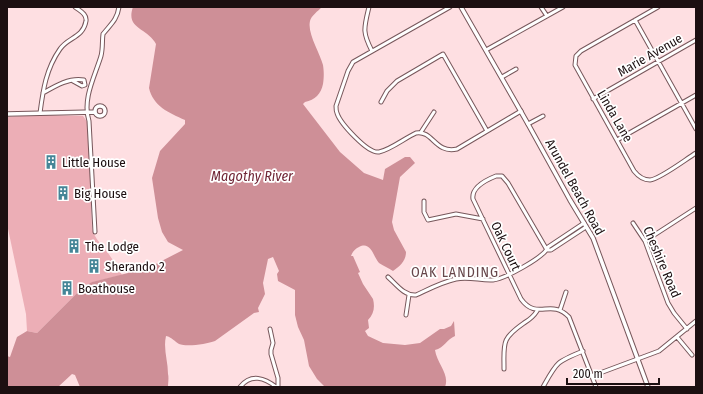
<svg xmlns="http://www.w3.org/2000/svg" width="703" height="394" viewBox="0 0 703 394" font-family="'Fira Sans Condensed',sans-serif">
	<rect width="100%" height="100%" fill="#fedfe2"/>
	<path fill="#ecaeb6" d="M 34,115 L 83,116 L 88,123 L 92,229 C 95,239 102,245 108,253 C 113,260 118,268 122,275 L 93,282 L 84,286 L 37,333 L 27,331 L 26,314 L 7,224 L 7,117 Z"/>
	<path fill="#ce8f97" d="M 133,7 L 322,7 C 318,11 311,16 310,21 C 307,33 320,53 323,65 C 324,72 324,77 323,84 C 321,94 315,100 305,102 L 303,104 L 340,152 L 364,173 L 383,180 L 385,169 L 405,157 L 410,157 L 415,163 L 400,177 L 392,222 L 394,230 L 406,252 C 406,261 400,266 393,271 C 389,268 383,266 379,263 C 373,256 371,241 359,247 C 355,249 353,251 351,256 L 353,256 L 360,272 L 358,273 L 363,284 L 373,299 C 375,307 374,314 368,320 L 369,328 L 365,331 L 368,336 L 383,343 L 405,345 L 420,343 L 440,329 L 444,329 L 451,326 L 454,321 L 455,336 C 447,339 444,348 435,350 C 437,364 450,374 445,387 L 325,387 L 317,379 L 309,366 L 304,340 L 298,327 L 295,315 L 295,290 L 278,281 L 277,274 L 279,271 L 273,257 L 268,259 L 263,283 L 265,294 L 258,308 L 259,312 L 254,313 L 215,341 C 207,344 187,347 179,344 C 175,342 172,337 166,336 C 163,349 168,361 168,374 C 169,378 168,383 168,387 L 80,387 L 75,375 L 72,374 L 58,387 L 7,387 L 7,356 L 10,357 L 17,337 L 27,331 L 37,333 L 83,287 L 92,282 L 148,268 L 183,250 L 168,242 L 162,232 L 158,218 L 152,178 L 160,151 L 185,124 L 185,120 C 169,113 153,106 149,88 L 156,44 C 148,28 125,29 133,7 Z"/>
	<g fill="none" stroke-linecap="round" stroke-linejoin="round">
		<defs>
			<path id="minor" d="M 369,7 C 364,28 362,32 372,51
				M 450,7 L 353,62 L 348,71 L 336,106 C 336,108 336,111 337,113 C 340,123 368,154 379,152 C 390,150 405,138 416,133 C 433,130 435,154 457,149 L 521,111
				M 541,7 L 547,16
				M 658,7 L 581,51 L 576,56 L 575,65 L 634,171 C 638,176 643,180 650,180 C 660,179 686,159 696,153
				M 635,20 L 696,129
				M 486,50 L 563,7
				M 502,77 L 516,69
				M 43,93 C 55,86 70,77 84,80 L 85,85 L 82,86 L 73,81
				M 593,99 L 696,40
				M 381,102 L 387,91 L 397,81 L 443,54 L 487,131
				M 40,113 C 43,90 46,69 60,49 C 68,37 83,38 86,21 C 87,14 80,11 75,7
				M 528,124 L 543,116
				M 421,132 L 434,112
				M 617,140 L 696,95
				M 424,201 L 424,212 L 428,220 L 456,214 L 483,219
				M 633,223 L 645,241 L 668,303 L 674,313 L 687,329
				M 95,232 L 89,121 C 82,99 95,76 101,56 C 103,48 102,41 103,34 C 111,24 117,20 119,7
				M 645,241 L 696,208
				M 547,250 L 508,183 L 502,176 L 496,176 C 486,180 471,187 473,199 L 521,299 C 537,321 551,298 569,317 L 596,387
				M 547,250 L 551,250 L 586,227
				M 388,277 C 396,284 404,296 416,295 C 429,289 442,282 456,279 C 469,276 481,281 493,280 C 504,279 545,257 548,247 L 584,223
				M 560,310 L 566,292
				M 406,315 L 409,295
				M 270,329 L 273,343 L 271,350 L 271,354 L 278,378 L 278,387
				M 677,337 L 692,355
				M 504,369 C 504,343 501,339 524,323 C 529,320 534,316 537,311
				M 592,376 L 659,351 L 696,321
				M 240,387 C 251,373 265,378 276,387
				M 543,387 C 557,362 556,362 583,351"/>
			<path id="tertiary" d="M 461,7 L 528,124 L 570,200 L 593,238 L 648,387
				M95 111a5 5 0 1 1 10 0a5 5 0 1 1-10 0Z
				M 7,114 L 95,112"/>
		</defs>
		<use href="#minor" stroke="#77575b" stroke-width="5"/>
		<use href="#tertiary" stroke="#77575b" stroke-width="5.5"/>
		<use href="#minor" stroke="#fff" stroke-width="3"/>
		<use href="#tertiary" stroke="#fff" stroke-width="3.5"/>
	</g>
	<defs>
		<symbol id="building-bare" viewBox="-9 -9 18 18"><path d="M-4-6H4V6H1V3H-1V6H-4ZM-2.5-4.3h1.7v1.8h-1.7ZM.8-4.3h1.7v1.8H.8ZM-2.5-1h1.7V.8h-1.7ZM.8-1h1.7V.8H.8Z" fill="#448597" stroke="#fff" stroke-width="2.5" paint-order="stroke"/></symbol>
	</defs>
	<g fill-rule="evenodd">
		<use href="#building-bare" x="41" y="152" width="20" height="20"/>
		<use href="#building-bare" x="53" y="183" width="20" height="20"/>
		<use href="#building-bare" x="64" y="236" width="20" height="20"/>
		<use href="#building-bare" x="84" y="256" width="20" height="20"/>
		<use href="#building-bare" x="57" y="278" width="20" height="20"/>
	</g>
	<g text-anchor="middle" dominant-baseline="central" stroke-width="3.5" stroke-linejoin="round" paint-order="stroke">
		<g font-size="13" fill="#1c0f11" stroke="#fff">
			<text transform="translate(650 55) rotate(-30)">Marie Avenue</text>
			<text transform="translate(615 116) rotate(60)">Linda Lane</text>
			<text transform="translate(575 187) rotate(61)">Arundel Beach Road</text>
			<text transform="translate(506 246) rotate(65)">Oak Court</text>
			<text transform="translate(662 262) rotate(67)">Cheshire Road</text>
		</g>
		<g font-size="13" fill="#1c0f11" stroke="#fff" text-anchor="start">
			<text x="62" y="162">Little House</text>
			<text x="74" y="193">Big House</text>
			<text x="85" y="246">The Lodge</text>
			<text x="105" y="266">Sherando 2</text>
			<text x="78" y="288">Boathouse</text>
		</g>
		<g font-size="14" font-style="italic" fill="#702535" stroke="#fff">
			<text x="252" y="176">Magothy River</text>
		</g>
		<g font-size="14" letter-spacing="1" fill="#66464a" stroke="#fff">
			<text x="455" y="272">OAK LANDING</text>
		</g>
	</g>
	<rect width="703" height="394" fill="none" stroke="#1c0f11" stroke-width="16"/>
	<path d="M567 378v6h92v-6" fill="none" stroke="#1c0f11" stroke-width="2"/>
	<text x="573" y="378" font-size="12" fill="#1c0f11" stroke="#ffffff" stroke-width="3" paint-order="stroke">200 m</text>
</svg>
